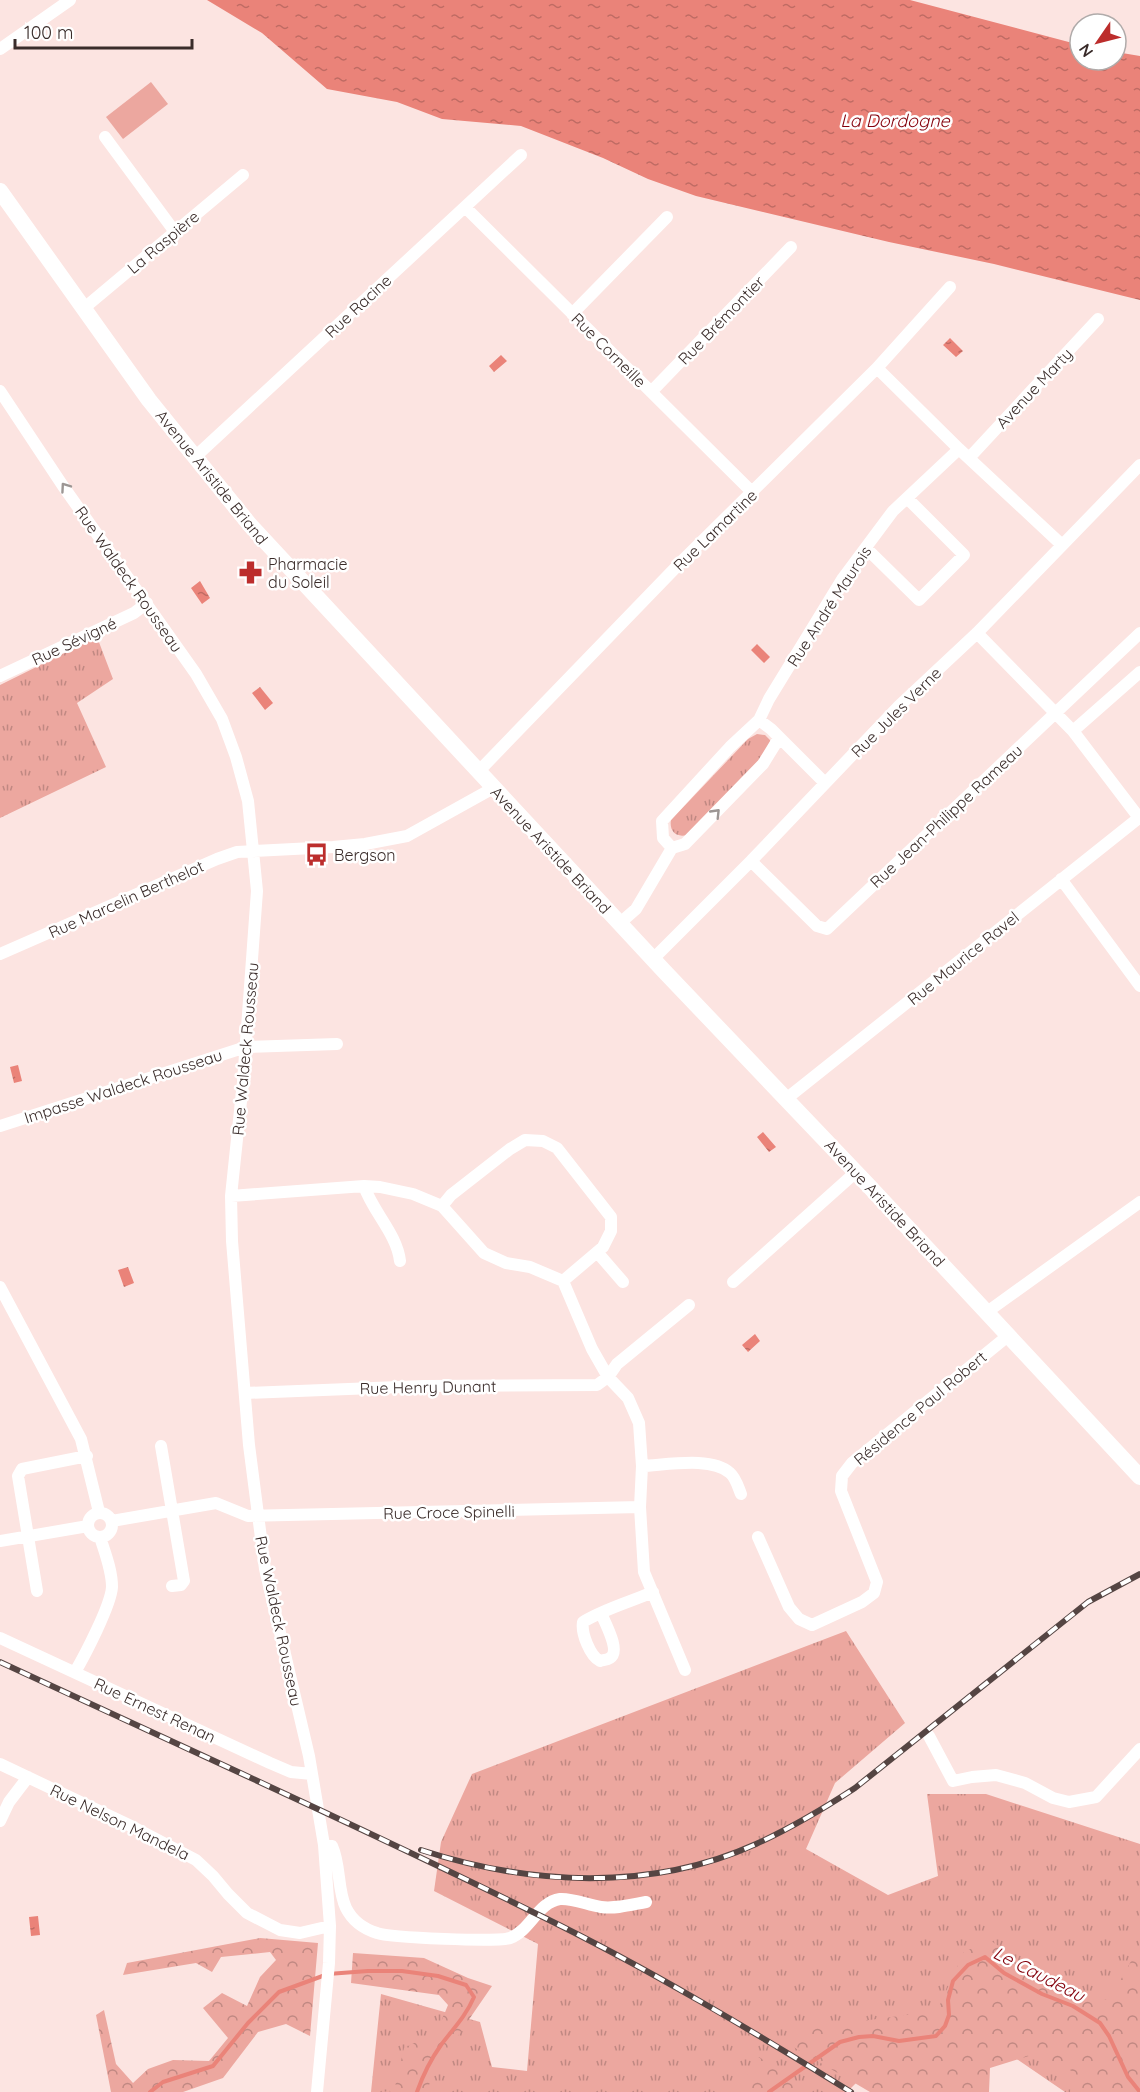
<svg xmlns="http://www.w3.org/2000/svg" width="1140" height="2092" viewBox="0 0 1140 2092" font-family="Quicksand,sans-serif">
	<defs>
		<pattern id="grass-tufts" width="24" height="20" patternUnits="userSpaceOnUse" patternTransform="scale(1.5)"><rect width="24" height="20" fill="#eca79f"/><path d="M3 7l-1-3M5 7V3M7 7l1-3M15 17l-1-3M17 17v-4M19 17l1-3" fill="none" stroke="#c08882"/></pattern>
		<pattern id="forest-crowns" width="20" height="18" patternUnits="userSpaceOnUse" patternTransform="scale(1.5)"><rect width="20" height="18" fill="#eca79f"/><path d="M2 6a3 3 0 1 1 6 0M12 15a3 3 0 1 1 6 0" fill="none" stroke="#c08882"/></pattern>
		<pattern id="water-ripples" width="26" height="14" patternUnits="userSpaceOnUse" patternTransform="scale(1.5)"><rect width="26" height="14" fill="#ea8379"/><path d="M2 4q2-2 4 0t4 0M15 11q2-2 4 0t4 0" fill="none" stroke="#bf6b63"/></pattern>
	</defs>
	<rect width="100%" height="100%" fill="#fce4e1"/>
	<path fill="url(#grass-tufts)" d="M 97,637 L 113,679 L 77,703 L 106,767 L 0,818 L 0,685 Z
		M 757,734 L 765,735 L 770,740 L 770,749 L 687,835 C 676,838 669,831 671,820 L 748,739 Z
		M 846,1631 L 905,1723 L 835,1783 L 806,1849 L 888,1895 L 938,1876 L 927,1794 L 986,1794 L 1140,1844 L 1140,2092 L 1065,2092 L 1008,2053 L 858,2081 L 847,2092 L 371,2092 L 381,1994 L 480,2022 L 492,2067 L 527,2071 L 538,1944 L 434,1891 L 441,1842 L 472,1774 Z"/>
	<path fill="url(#forest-crowns)" d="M 260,1938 L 318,1943 L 310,2036 L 286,2024 L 258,2032 L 223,2078 L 183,2092 L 111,2092 L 96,2015 L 104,2010 L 116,2064 L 133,2083 L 148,2069 L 173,2060 L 209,2061 L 228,2038 L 203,2008 L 222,1993 L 247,2006 L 260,1977 L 276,1960 L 270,1952 L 221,1957 L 212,1972 L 196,1963 L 123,1975 L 127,1963 Z
		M 990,1940 L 1026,1966 L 1092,2001 L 1110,1999 L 1140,1945 L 1140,2092 L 1070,2092 L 1074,2072 L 1035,2054 L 990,2068 L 989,2092 L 870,2092 L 790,2045 L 794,2030 L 937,2011 L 964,1952 Z
		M 353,1953 L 424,1958 L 468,1978 L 492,1986 L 433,2072 L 427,2092 L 378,2092 L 394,2091 L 404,2048 L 437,2032 L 448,2005 L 439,1995 L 351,1983 Z
		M 759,2057 L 813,2092 L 737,2092 Z"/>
	<path fill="#eca79f" d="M 151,82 L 168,104 L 123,139 L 106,117 Z"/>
	<path fill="url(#water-ripples)" d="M 207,0 L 910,0 L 1080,45 L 1080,60 L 1116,60 L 1116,52 L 1140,56 L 1140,300 L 994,264 L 889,242 L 696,196 L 648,179 L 603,158 L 521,126 L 442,119 L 397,102 L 327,89 L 262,33 Z
		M 950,338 L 963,351 L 956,357 L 943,345 Z
		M 501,355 L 507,361 L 494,372 L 489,366 Z
		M 200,581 L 210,598 L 202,604 L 191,588 Z
		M 757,644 L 770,657 L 764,663 L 751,650 Z
		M 260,687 L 273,703 L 265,710 L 252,693 Z
		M 18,1065 L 22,1081 L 14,1083 L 10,1067 Z
		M 763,1132 L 776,1147 L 769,1152 L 757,1137 Z
		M 128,1267 L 134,1283 L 124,1287 L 118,1270 Z
		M 755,1334 L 760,1341 L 748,1352 L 742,1345 Z
		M 38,1916 L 40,1935 L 31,1936 L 29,1917 Z"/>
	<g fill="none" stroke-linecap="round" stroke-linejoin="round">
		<path stroke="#ea8379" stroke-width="4" d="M 150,2092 L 163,2082 L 213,2066 L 248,2023 L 279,1992 L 328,1974 L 368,1971 L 402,1971 L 438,1976 L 466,1985 L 474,1997 C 466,2016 453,2029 441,2045 C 431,2059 423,2075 417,2092
			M 769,2092 L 840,2042 L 859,2037 L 873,2036 L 899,2041 L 936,2036 L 945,2026 L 949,2015 L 948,2000 L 953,1981 L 968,1965 L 985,1957 L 1004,1973 L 1042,1994 L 1073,2006 L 1100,2023 L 1109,2036 L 1128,2077 L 1140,2092"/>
		<path stroke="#fff" stroke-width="12" d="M 0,49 L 70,0
			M 105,137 L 175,232
			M 465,207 L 753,493
			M 83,309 L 243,175
			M 572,314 L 667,217
			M 877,368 L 959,449 L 1062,545
			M 0,391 L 63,486 L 196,674 L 222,719 L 236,757 L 248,801 L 257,891 L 243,1082 L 231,1196 L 232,1241 L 249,1445 L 265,1569 L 309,1756 L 324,1845 L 330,1926 L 329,1963 L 317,2092
			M 651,392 L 791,247
			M 195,457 L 521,155
			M 970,457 L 1098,319
			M 866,548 L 919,600 L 964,555 L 907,498
			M 977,633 L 1073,731 L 1140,819
			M 0,676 L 134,613 L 147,603
			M 1073,731 L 1140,672
			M 478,772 L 682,561 L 877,368 L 950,287
			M 825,783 L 771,729 L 759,720 L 769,699 L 843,578 L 893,511 L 959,449
			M 672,848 L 685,844 L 763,764 L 779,738
			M 751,861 L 817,926 L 827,929 L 1140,633
			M 1061,879 L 1140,986
			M 620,923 L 636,909 L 672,848 L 663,838 L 662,821 L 730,747 L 759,720
			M 0,954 L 217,859 L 237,852 L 333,847 L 365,844 L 407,836 L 488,791 L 492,787
			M 653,959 L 751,861 L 899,706 L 977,633 L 1140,465
			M 786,1099 L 1140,817
			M 0,1126 L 246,1047 L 337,1044
			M 364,1186 C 373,1212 397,1234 400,1261
			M 231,1196 L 364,1186 L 380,1187 L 413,1194 L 442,1206 L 484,1253 L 506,1263 L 530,1267 L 563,1281 L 592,1349 L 608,1377 L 628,1398 L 639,1423 L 642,1466 L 640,1507 L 644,1572 L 685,1670
			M 442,1206 L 451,1195 L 510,1149 L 525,1140 L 543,1141 L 557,1148 L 611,1217 L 611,1231 L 603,1247 L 563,1281
			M 597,1252 L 623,1282
			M 733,1282 L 856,1172
			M 0,1287 L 81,1439 L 99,1512
			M 987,1312 L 1140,1202
			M 245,1393 L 424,1386 L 597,1385 L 608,1377 L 617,1364 L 689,1305
			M 161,1446 L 184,1581 L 181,1585 L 172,1586
			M 642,1466 C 666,1465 712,1456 730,1473 C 736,1478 738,1487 741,1494
			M88 1525a12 12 0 1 1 24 0a12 12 0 1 1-24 0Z
			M 112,1521 L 216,1503 L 248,1516 L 640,1507
			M 758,1537 L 789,1607 L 799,1619 L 812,1625 L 862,1602 L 874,1593 L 877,1582 L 841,1491 L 842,1476 L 852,1463 L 1009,1335
			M 0,1541 L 88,1526
			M 37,1591 L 18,1476 L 22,1469 L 87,1456
			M 601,1613 C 605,1623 621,1651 610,1658 C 607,1660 603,1660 600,1661 C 590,1656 581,1633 583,1622 C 604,1609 630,1602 653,1592
			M 0,1638 L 270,1763 L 291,1772 L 312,1774
			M 75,1672 C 85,1655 111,1605 112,1587 C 112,1570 105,1553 100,1537
			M 929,1736 L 953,1781 L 972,1777 L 996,1775 L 1025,1783 L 1053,1798 L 1069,1802 L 1096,1797 L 1140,1749
			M 0,1764 L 133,1827 L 196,1860 L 213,1876 L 228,1894 L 247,1913 L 280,1930 L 300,1933 L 330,1926
			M 0,1821 L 9,1802 L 28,1777
			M 324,1845 L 332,1846 C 341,1866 337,1889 346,1908 C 353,1922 364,1929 377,1933 C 390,1938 499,1942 510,1938 C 530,1931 538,1902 560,1899 C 572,1898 588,1905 601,1907 C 616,1909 630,1905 646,1902"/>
		<path stroke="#fff" stroke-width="16" d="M 0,191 L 149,400 L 250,525 L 664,971 L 868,1185 L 1140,1477"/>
		<defs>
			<path id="rail" d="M 0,1662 C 181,1746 363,1828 543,1917 C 649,1969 751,2030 851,2092
				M 421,1850 C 529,1885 650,1892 756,1844 C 791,1828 823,1809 855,1788 L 1088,1602 L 1140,1574"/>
		</defs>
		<use href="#rail" stroke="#554543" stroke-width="6"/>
		<use href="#rail" stroke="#fff" stroke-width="4" stroke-dasharray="11" stroke-linecap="butt"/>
	</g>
	<defs><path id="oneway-chevron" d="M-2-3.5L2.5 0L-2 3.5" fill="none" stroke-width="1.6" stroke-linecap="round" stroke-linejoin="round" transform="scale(1.5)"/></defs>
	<g stroke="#9c9694">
		<use href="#oneway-chevron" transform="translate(65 487) rotate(-125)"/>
		<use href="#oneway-chevron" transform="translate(716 813) rotate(-46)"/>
	</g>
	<defs>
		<symbol id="pharmacy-bare" viewBox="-9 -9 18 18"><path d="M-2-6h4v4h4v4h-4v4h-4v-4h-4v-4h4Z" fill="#bc2d2c" stroke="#fff" stroke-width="2.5" paint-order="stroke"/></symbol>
		<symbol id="bus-bare" viewBox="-9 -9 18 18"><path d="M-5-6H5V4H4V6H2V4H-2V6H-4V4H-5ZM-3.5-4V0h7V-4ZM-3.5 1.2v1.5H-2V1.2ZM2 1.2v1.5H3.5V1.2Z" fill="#bc2d2c" stroke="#fff" stroke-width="2.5" paint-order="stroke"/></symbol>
	</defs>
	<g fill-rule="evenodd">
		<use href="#pharmacy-bare" x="234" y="556" width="33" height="33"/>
		<use href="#bus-bare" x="300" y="838" width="33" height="33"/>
	</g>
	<g text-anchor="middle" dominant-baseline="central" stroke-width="5" stroke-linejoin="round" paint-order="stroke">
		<g font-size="16" fill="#3a2c2a" stroke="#fff">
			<text transform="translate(163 242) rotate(-40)">La Raspière</text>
			<text transform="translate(358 306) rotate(-43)">Rue Racine</text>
			<text transform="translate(721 320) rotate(-46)">Rue Brémontier</text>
			<text transform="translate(609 350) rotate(45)">Rue Corneille</text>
			<text transform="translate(1034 388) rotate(-47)">Avenue Marty</text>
			<text transform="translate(212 477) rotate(51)">Avenue Aristide Briand</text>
			<text transform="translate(715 530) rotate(-44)">Rue Lamartine</text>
			<text transform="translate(129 579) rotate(55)">Rue Waldeck Rousseau</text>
			<text transform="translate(829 606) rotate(-57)">Rue André Maurois</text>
			<text transform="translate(74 641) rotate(-25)">Rue Sévigné</text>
			<text transform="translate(896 712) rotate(-45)">Rue Jules Verne</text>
			<text transform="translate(946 816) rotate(-43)">Rue Jean-Philippe Rameau</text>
			<text transform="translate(551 850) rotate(47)">Avenue Aristide Briand</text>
			<text transform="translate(126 899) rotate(-24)">Rue Marcelin Berthelot</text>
			<text transform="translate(963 958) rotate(-39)">Rue Maurice Ravel</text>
			<text transform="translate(245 1049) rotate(-85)">Rue Waldeck Rousseau</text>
			<text transform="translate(123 1086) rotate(-18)">Impasse Waldeck Rousseau</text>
			<text transform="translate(885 1203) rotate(47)">Avenue Aristide Briand</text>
			<text transform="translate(428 1387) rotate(-1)">Rue Henry Dunant</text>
			<text transform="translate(920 1408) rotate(-40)">Résidence Paul Robert</text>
			<text transform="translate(449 1512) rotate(-1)">Rue Croce Spinelli</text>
			<text transform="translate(279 1621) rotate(78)">Rue Waldeck Rousseau</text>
			<text transform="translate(155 1710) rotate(25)">Rue Ernest Renan</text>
			<text transform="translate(120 1822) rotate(26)">Rue Nelson Mandela</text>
		</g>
		<g font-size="16" fill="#3a2c2a" stroke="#fff" text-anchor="start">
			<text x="268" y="564">Pharmacie<tspan x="268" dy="18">du Soleil</tspan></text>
			<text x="334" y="855">Bergson</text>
		</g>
		<g font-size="18" font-style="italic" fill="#84000b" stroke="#fff">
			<text x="895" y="120">La Dordogne</text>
			<text transform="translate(1039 1974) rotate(27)">Le Caudeau</text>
		</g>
	</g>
	<g transform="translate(1098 42) rotate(235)"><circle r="28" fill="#ffffff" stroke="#b0abaa" stroke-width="1.5"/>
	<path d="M0-4.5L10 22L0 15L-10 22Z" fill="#bc2d2c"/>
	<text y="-9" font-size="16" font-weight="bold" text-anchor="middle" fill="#3a2c2a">N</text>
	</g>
	<path d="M15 39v9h177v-9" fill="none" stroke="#3a2c2a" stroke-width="3"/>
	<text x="24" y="39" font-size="18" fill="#3a2c2a" stroke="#ffffff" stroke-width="4.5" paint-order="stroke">100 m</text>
</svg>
